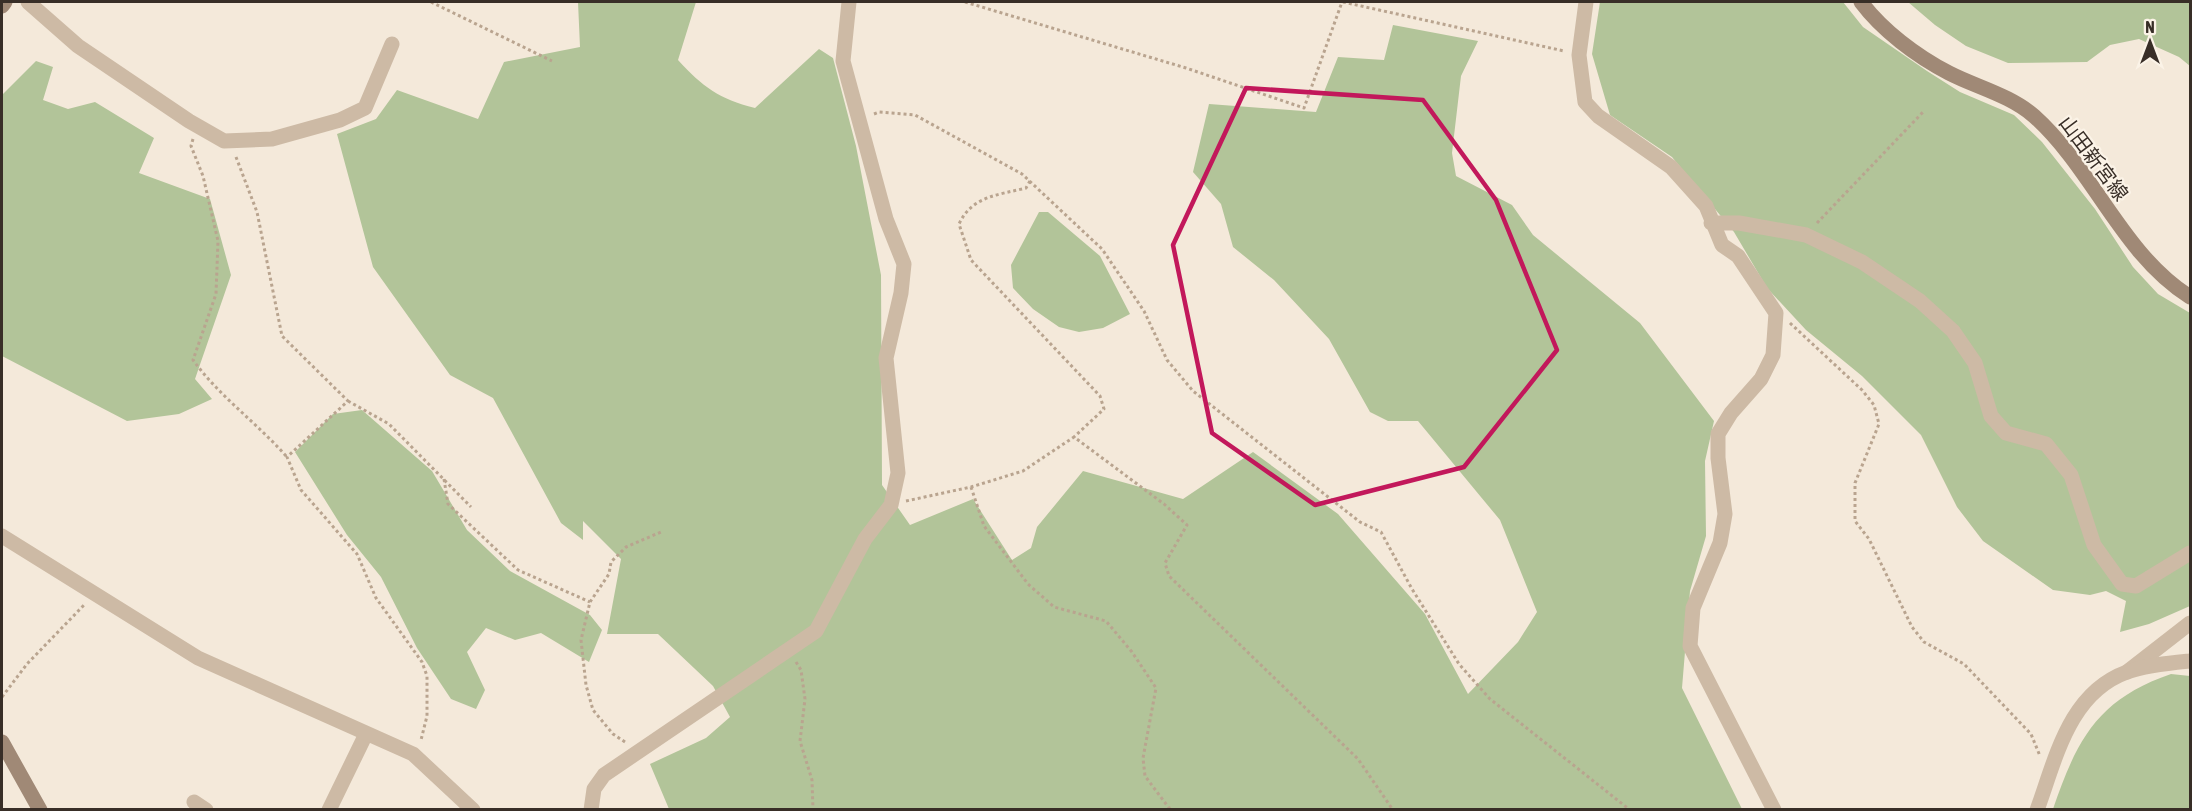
<svg xmlns="http://www.w3.org/2000/svg" width="2192" height="811" viewBox="0 0 2192 811" font-family="'Asap Condensed','Noto Sans JP',sans-serif">
	<rect width="100%" height="100%" fill="#f4e9da"/>
	<path fill="#b2c499" d="M 578,2 L 696,2 L 678,60 C 703,87 719,99 755,108 L 819,49 L 833,58 L 856,146 L 881,275 L 882,485 L 910,525 L 973,499 L 1012,560 L 1031,548 L 1037,527 L 1083,471 L 1183,499 L 1253,452 L 1338,514 L 1425,614 L 1468,694 L 1518,642 L 1537,612 L 1500,520 L 1418,421 L 1388,421 L 1370,412 L 1329,339 L 1274,280 L 1233,247 L 1221,204 L 1193,172 L 1209,104 L 1316,112 L 1338,57 L 1384,60 L 1393,25 L 1478,41 L 1461,76 L 1452,153 L 1456,176 L 1512,205 L 1533,235 L 1640,323 L 1714,421 L 1705,461 L 1706,536 L 1690,591 L 1682,688 L 1742,809 L 669,809 L 650,764 L 706,738 L 730,717 L 713,686 L 658,634 L 607,634 L 621,559 L 583,521 L 583,540 L 561,523 L 493,398 L 450,375 L 373,267 L 337,134 L 376,119 L 397,90 L 478,119 L 504,62 L 580,47 Z
		M 1600,2 L 1843,2 L 1863,27 L 1927,71 L 1960,92 L 2014,115 L 2042,142 L 2095,209 L 2133,267 L 2158,294 L 2190,313 L 2190,606 L 2149,624 L 2120,632 L 2126,601 L 2106,591 L 2090,595 L 2053,590 L 1983,541 L 1957,507 L 1921,435 L 1862,376 L 1806,330 L 1767,288 L 1734,232 L 1672,157 L 1610,115 L 1592,54 Z
		M 1908,2 L 2190,2 L 2190,66 L 2179,57 L 2139,39 L 2110,45 L 2087,62 L 2008,63 L 1966,46 L 1935,25 Z
		M 36,61 L 53,67 L 43,100 L 68,109 L 95,102 L 154,138 L 139,173 L 210,199 L 231,275 L 195,379 L 212,399 L 179,414 L 127,421 L 2,356 L 2,95 Z
		M 1039,212 L 1048,212 L 1100,256 L 1130,314 L 1103,328 L 1079,332 L 1059,327 L 1033,309 L 1013,288 L 1011,265 Z
		M 362,410 L 432,471 L 467,530 L 510,571 L 590,615 L 602,630 L 589,662 L 541,633 L 515,640 L 486,628 L 467,652 L 485,690 L 476,709 L 451,699 L 417,648 L 381,577 L 347,535 L 295,452 L 333,414 Z
		M 2171,674 L 2190,676 L 2190,809 L 2053,809 C 2077,739 2098,699 2171,674 Z"/>
	<g fill="none" stroke-linecap="round" stroke-linejoin="round">
		<path stroke="#b9a48f" stroke-width="3" stroke-dasharray="3 3" stroke-linecap="butt" d="M 431,2 L 552,61
			M 965,2 L 1186,68 L 1304,108 L 1342,2
			M 1343,2 L 1564,51
			M 874,114 L 879,112 L 915,115 L 1022,174 L 1102,249 L 1144,311 L 1167,360 L 1193,391 L 1360,522 L 1381,532 L 1412,589 L 1459,664 L 1490,699 L 1630,810
			M 193,139 L 191,146 L 203,176 L 218,241 L 216,294 L 193,360 C 219,396 257,423 287,457
			M 236,157 L 257,212 L 282,336 L 348,401 L 287,457 L 301,490 L 357,554 L 376,598 L 422,662 L 427,676 L 427,716 L 421,740
			M 1030,181 L 1026,188 C 998,195 972,196 959,224 L 971,260 L 1100,396 L 1104,409 L 1074,437
			M 1817,223 L 1924,111
			M 1790,323 L 1862,390 L 1874,405 L 1879,424 L 1855,483 L 1855,521 L 1869,539 L 1912,627 L 1924,642 L 1964,664 L 2031,734 L 2040,756
			M 348,401 L 389,424 L 471,507
			M 444,479 L 448,504 L 518,570 L 590,602
			M 971,487 L 984,526 L 1028,584 L 1054,607 L 1106,621 L 1132,652 L 1156,688 L 1143,758 L 1145,776 L 1169,808 L 1175,810
			M 906,501 L 971,487 L 1023,471 L 1074,437 L 1164,504 L 1187,525 L 1165,563 L 1169,576 L 1358,759 L 1393,810
			M 796,662 L 801,670 L 805,699 L 800,741 L 812,780 L 813,810
			M 2,697 L 27,664 L 85,604
			M 625,742 L 613,734 L 593,710 L 586,685 L 581,640 L 590,602 L 609,574 L 611,562 L 626,547 L 661,532"/>
		<path stroke="#cdbaa5" stroke-width="15" d="M 28,2 L 78,46 L 189,121 L 224,141 L 272,139 L 340,120 L 365,108 L 392,44
			M 1586,2 L 1579,55 L 1585,102 L 1598,116 L 1671,167 L 1706,206 L 1722,245 L 1738,256 L 1776,313 L 1773,355 L 1761,379 L 1731,413 L 1718,434 L 1718,458 L 1725,514 L 1720,543 L 1693,608 L 1690,646 L 1774,810
			M 1711,223 L 1739,223 L 1806,235 L 1862,262 L 1920,301 L 1953,331 L 1975,363 L 1991,416 L 2006,433 L 2046,444 L 2071,475 L 2094,545 L 2122,584 L 2136,586 L 2190,553
			M 2127,672 L 2190,623
			M 194,802 L 206,810
			M 329,810 L 366,734
			M 591,810 L 594,789 L 604,775 L 816,631 L 865,539 L 891,505 L 898,473 L 886,358 L 901,293 L 904,264 L 886,219 L 843,61 L 849,2"/>
		<path stroke="#cdbaa5" stroke-width="15" d="M 2,536 L 198,658 L 413,754 L 473,810
			M 2037,810 C 2056,758 2069,693 2127,672 C 2147,665 2170,663 2190,661"/>
		<path stroke="#a08976" stroke-width="15" d="M 1861,2 C 1882,30 1916,56 1949,73 C 1976,87 2010,95 2034,116 C 2094,170 2121,253 2190,297
			M 2,6 L 5,2
			M 2,742 L 40,810"/>
	</g>
	<path fill="none" stroke="#c2185b" stroke-width="4.5" stroke-linejoin="round" d="M 1246,88 L 1423,100 L 1496,200 L 1557,350 L 1464,467 L 1315,505 L 1212,433 L 1173,245 Z"/>
	<g text-anchor="middle" dominant-baseline="central" stroke-width="4.5" stroke-linejoin="round" paint-order="stroke">
		<g font-size="20" fill="#382e27" stroke="#fbf3e7">
			<text transform="translate(2094 158) rotate(53)">山田新宮線</text>
		</g>
	</g>
	<rect width="2192" height="811" fill="none" stroke="#382e27" stroke-width="6"/>
	<g transform="translate(2150 42)" stroke="#fbf3e7" stroke-width="4.5" paint-order="stroke">
	<path d="M0-4.5L10 22L0 15L-10 22Z" fill="#382e27"/>
	<text y="-9" font-size="16" font-weight="bold" text-anchor="middle" fill="#382e27">N</text>
	</g>
</svg>
